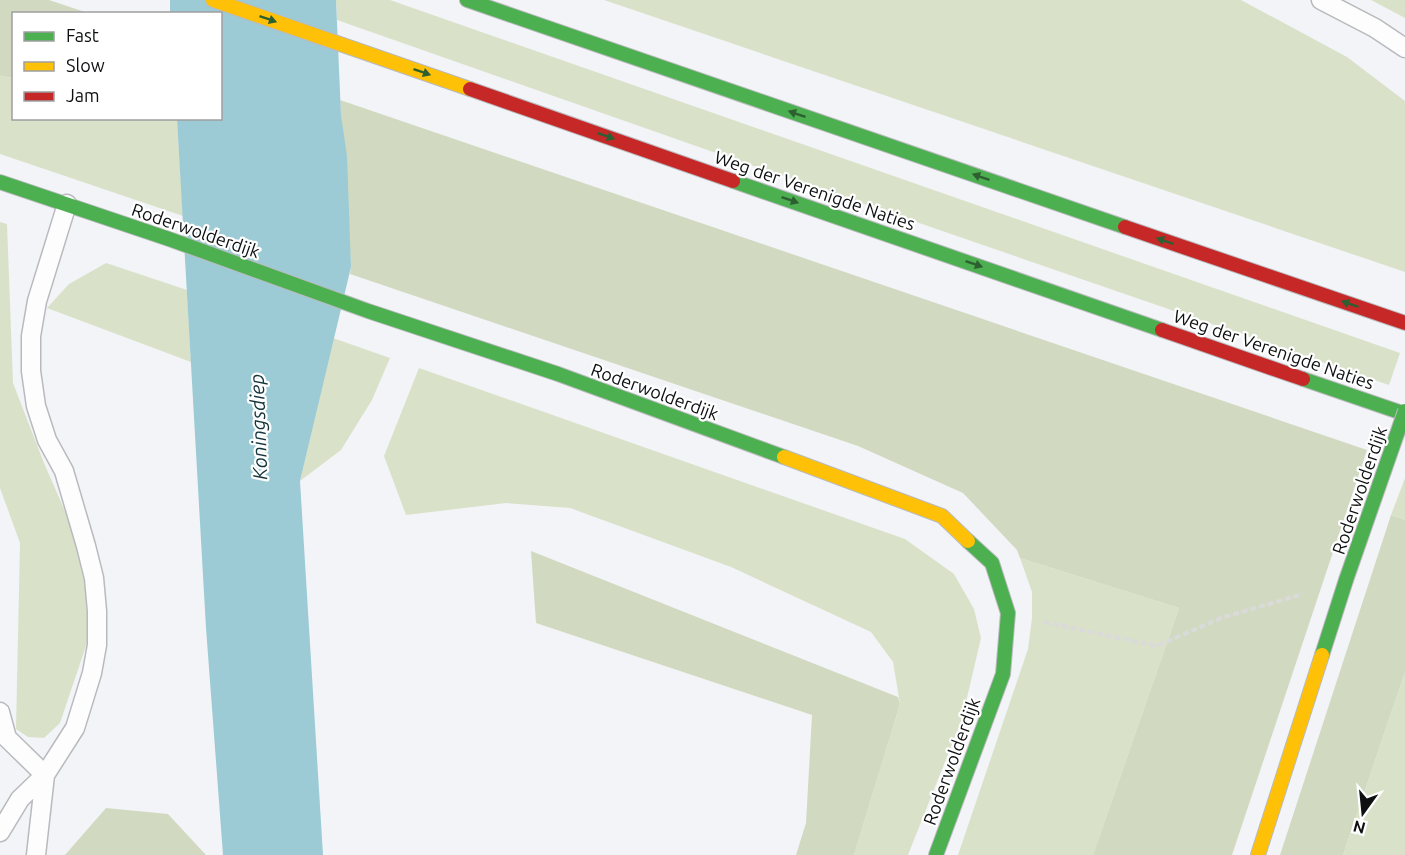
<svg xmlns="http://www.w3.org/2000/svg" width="1405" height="855" viewBox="0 0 1405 855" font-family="Ubuntu,sans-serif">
	<rect width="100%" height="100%" fill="#f3f4f8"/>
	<path fill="#d9e2c9" d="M 336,0 L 390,0 L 1400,353 L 1389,385 L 716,153 L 337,20 Z
		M 604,0 L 1241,0 L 1347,57 L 1405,101 L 1405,272 Z
		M 1371,0 L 1405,0 L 1405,18 Z
		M 0,76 L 13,78 L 14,118 L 177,119 L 183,216 L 0,154 Z
		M 0,222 L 7,224 L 13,383 L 44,463 L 75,534 L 92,594 L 87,643 L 60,723 L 44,738 L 28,737 L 16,729 L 20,543 L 0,488 Z
		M 106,263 L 187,290 L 191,362 L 47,308 L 69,284 Z
		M 333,338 L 390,358 L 372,400 L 341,450 L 300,481 Z
		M 419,368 L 905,539 L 954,574 L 974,609 L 981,638 L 962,719 L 908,855 L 854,855 L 900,704 L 893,662 L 871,632 L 731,567 L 570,508 L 506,503 L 406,515 L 384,456 Z
		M 1405,478 L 1405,520 L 1391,515 Z
		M 1020,558 L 1179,608 L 1093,855 L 958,855 L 1028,649 L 1032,618 L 1032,592 Z
		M 1405,672 L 1405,855 L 1343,855 Z"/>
	<path fill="#d1dac0" d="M 0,0 L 49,0 L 88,13 L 14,14 L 13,78 L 0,76 Z
		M 340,100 L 1367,450 L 1232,855 L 1093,855 L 1179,608 L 1020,558 L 1017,550 L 963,493 L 858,446 L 350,274 L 351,267 Z
		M 1391,515 L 1405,520 L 1405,672 L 1343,855 L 1280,855 Z
		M 531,551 L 898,697 L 900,704 L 854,855 L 796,855 L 806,823 L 812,715 L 536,623 Z
		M 106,808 L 168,814 L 206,855 L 65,855 Z"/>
	<path fill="#9ccbd5" d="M 170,0 L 336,0 L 341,115 L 347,156 L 351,267 L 300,481 L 323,855 L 223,855 L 206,628 L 177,119 L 220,118 L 220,14 L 170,13 Z"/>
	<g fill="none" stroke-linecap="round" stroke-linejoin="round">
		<defs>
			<path id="lane" d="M 1321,0 L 1375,28 L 1405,48
				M 0,712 L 7,738 L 45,775 L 36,855
				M 0,832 L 20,799 L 45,775 L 75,728 L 92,673 L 97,645 L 97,611 L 94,578 L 86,546 L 64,471 L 47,440 L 36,406 L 31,371 L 31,336 L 37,301 L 67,204"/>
			<path id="fast" d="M 467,0 L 1125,227
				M 733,181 L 1162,330
				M 0,182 L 169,239 L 368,311 L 558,374 L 784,457
				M 1303,379 L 1405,414
				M 1322,655 L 1346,580
				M 936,855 L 1003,674 L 1008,613 L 992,563 L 968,541"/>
			<path id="slow" d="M 213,0 L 470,89
				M 784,457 L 942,516 L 968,541
				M 1258,855 L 1322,655"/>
			<path id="jam" d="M 470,89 L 733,181
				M 1125,227 L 1405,323
				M 1162,330 L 1303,379"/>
		</defs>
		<use href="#lane" stroke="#b9babd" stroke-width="21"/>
		<use href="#fast" stroke="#b9babd" stroke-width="16"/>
		<use href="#slow" stroke="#b9babd" stroke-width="16"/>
		<use href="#jam" stroke="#b9babd" stroke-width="16"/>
		<path stroke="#dadadb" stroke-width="4" stroke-dasharray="6 3" stroke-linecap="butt" d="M 1044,622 L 1157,646 L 1221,618 L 1303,594"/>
		<use href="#lane" stroke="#fdfdfe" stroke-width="18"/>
		<use href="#fast" stroke="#4caf50" stroke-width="14"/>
		<use href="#slow" stroke="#ffc107" stroke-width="14"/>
		<use href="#jam" stroke="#c62828" stroke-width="14"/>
		<defs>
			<path id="fast-bridge" d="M 1346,580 L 1405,411"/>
		</defs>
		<use href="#fast-bridge" stroke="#b9babd" stroke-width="16" stroke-linecap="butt"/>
		<use href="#fast-bridge" stroke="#4caf50" stroke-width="14"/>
	</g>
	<defs><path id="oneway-solid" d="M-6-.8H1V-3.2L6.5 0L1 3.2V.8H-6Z" transform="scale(1.5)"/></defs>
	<g fill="#2d5f30">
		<use href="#oneway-solid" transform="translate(268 19) rotate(19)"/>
		<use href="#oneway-solid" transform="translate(422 72) rotate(19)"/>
		<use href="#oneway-solid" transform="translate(797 114) rotate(-161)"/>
		<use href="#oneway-solid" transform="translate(606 136) rotate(19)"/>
		<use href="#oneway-solid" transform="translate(981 177) rotate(-161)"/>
		<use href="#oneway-solid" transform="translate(790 200) rotate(19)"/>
		<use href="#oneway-solid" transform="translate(1165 241) rotate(-161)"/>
		<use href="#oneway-solid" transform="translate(974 264) rotate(19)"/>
		<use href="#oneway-solid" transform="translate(1350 304) rotate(-161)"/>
	</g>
	<g text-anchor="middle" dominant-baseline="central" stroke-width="4.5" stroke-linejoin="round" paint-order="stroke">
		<g font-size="18" fill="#0e0f11" stroke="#fff">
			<text transform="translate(815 190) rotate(19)">Weg der Verenigde Naties</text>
			<text transform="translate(196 230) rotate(19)">Roderwolderdijk</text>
			<text transform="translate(1274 349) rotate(19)">Weg der Verenigde Naties</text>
			<text transform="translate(655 391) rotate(20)">Roderwolderdijk</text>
			<text transform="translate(1359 490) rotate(-71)">Roderwolderdijk</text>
			<text transform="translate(951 761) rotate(-70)">Roderwolderdijk</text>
		</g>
		<g font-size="20" font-style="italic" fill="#14353b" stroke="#fff">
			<text transform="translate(258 427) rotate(-92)">Koningsdiep</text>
		</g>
	</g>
	<rect x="12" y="12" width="210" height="108" fill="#ffffff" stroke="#9f9fa0" stroke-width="1.5"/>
	<rect x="24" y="32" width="30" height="9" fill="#4caf50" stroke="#9f9fa0" stroke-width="1.5"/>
	<text x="66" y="42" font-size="18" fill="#0e0f11">Fast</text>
	<rect x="24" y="62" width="30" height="9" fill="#ffc107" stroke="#9f9fa0" stroke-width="1.5"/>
	<text x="66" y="72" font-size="18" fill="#0e0f11">Slow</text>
	<rect x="24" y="92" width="30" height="9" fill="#c62828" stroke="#9f9fa0" stroke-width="1.5"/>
	<text x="66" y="102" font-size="18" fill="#0e0f11">Jam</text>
	<g transform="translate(1363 813) rotate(195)" stroke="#ffffff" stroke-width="4.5" paint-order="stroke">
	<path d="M0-4.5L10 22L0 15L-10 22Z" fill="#0e0f11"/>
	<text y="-9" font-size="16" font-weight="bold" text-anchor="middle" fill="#0e0f11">N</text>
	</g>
</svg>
